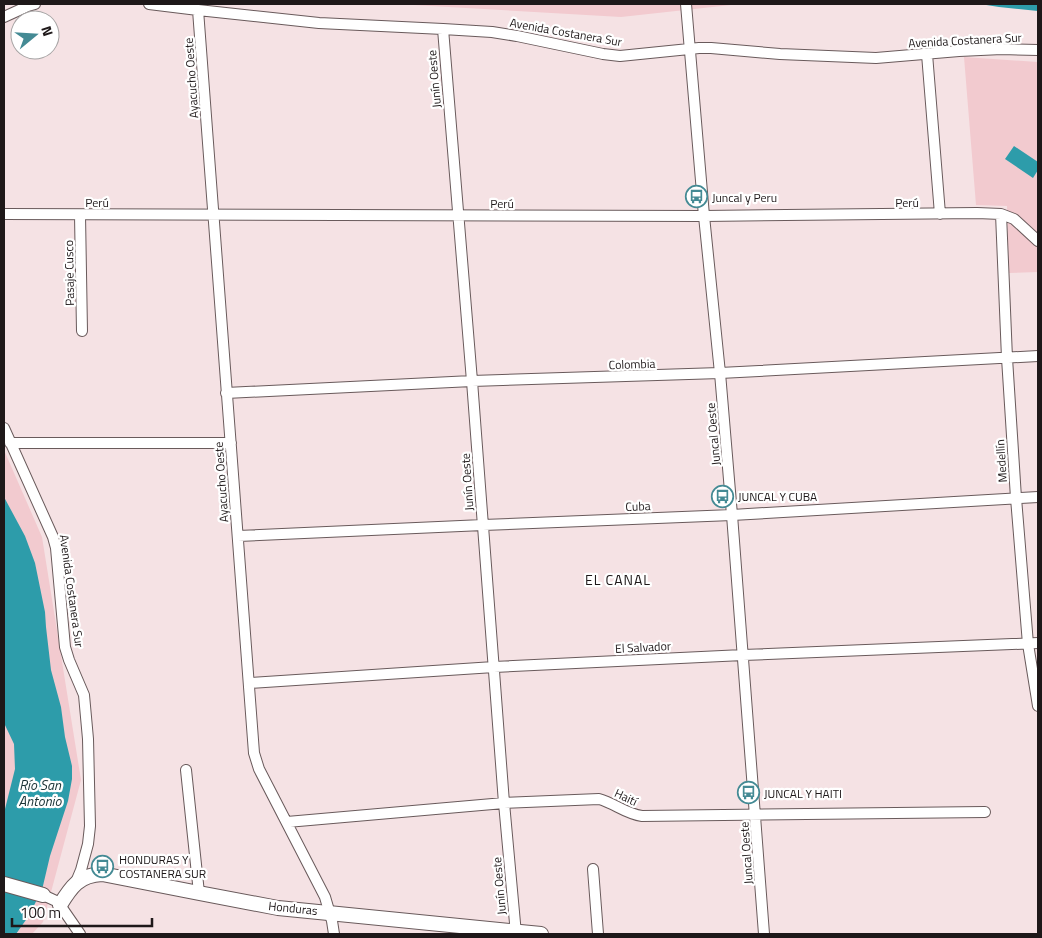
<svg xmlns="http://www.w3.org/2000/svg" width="1042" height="938" viewBox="0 0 1042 938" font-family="'Titillium Web',sans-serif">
	<rect width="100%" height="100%" fill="#f5e2e4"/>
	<path fill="#f2cacf" d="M 396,4 L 740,4 L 621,17 Z
		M 964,57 L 1038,62 L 1038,272 L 1009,273 L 1007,206 L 976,205 Z
		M 4,450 L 42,537 L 81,780 L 43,922 L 32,934 L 4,934 Z"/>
	<path fill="#2d9caa" d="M 980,4 L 1038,4 L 1038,11 L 999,7 Z
		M 1014,146 L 1038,162 L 1038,170 L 1033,178 L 1005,159 Z
		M 4,497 L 25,536 L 35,563 L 45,612 L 46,627 L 51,670 L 61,707 L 65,737 L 72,766 L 72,779 L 68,801 L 50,856 L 42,890 L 28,917 L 16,934 L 4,934 L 4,813 L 15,769 L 14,744 L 4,723 Z"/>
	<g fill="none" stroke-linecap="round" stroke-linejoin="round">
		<defs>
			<path id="street" d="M 149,4 L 198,10 L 319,23 L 443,29 L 492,32 L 517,36 L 603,54 L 620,56 L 699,48 L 711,48 L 780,54 L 876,58 L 959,51 L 1002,49 L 1038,50
				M 686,4 L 704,216 L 720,373 L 732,515 L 764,934
				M 198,10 L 254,753 L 259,769 L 325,897 L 332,921 L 334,934
				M 4,17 L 28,6 L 35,4
				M 443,29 L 472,381 L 504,803 L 516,934
				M 927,54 L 940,214
				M 4,214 L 704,216 L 977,213 L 1001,214 L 1014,219 L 1038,241
				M 1001,214 L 1007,358 L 1016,498 L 1028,644 L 1038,706
				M 80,215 L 82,331
				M 226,393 L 472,381 L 720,373 L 1038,356
				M 4,428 L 53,537 L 56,548 L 65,647 L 69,660 L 84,695 L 88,739 L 90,826 L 88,844 L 81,870 L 76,882
				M 10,443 L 231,443
				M 238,536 L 483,525 L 732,515 L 1038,497
				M 250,683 L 494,667 L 743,655 L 1038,643
				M 186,770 L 199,893
				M 287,822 L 504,803 L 599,799 C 614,803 626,814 642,816 L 985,812
				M 593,869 L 598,934
				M 43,895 L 56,901 L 60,905 L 80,934"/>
			<path id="secondary" d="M 4,884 L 43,895
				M 60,905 C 71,887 79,875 102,874 L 199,893 L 278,908 L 541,934"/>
		</defs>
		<use href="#street" stroke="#695a5b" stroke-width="12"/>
		<use href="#secondary" stroke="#695a5b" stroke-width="16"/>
		<use href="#street" stroke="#fff" stroke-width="10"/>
		<use href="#secondary" stroke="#fff" stroke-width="14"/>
	</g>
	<defs>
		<symbol id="bus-ring" viewBox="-11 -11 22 22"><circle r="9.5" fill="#fff" stroke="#448a94" stroke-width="1.5"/><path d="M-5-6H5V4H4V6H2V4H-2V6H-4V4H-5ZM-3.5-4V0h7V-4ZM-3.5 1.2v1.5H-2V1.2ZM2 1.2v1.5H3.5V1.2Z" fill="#448a94"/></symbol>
	</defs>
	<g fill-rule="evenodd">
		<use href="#bus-ring" x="684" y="184" width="25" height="25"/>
		<use href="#bus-ring" x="710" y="484" width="25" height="25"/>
		<use href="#bus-ring" x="736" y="780" width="25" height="25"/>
		<use href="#bus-ring" x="90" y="854" width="25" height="25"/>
	</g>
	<g text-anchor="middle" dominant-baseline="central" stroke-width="4.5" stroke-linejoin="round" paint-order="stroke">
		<g font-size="12" fill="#1e1819" stroke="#fff">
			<text transform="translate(566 32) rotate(10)">Avenida Costanera Sur</text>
			<text transform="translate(965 40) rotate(-3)">Avenida Costanera Sur</text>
			<text transform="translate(191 78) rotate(-94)">Ayacucho Oeste</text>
			<text transform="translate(434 79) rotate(-95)">Junín Oeste</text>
			<text x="97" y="202">Perú</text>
			<text x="907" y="202">Perú</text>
			<text x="502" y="203">Perú</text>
			<text transform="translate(69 273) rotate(-91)">Pasaje Cusco</text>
			<text transform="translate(632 364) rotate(-2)">Colombia</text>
			<text transform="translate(713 434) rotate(-95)">Juncal Oeste</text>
			<text transform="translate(1001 461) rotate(-94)">Medellín</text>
			<text transform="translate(221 482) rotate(-94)">Ayacucho Oeste</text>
			<text transform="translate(467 482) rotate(-94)">Junín Oeste</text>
			<text transform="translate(638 506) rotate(-2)">Cuba</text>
			<text transform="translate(72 591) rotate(82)">Avenida Costanera Sur</text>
			<text transform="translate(643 647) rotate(-3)">El Salvador</text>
			<text transform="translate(626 797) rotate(25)">Haití</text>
			<text transform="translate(746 853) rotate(-94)">Juncal Oeste</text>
			<text transform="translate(499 886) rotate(-95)">Junín Oeste</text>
			<text transform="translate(293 908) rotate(6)">Honduras</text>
		</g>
		<g font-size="12" fill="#1e1819" stroke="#fff" text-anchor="start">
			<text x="712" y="197">Juncal y Peru</text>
			<text x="738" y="496">JUNCAL Y CUBA</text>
			<text x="764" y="793">JUNCAL Y HAITI</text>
			<text x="119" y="859">HONDURAS Y<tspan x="119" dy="14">COSTANERA SUR</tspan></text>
		</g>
		<g font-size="14" letter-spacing="1" fill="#1e1819" stroke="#fff">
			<text x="618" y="579">EL CANAL</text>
		</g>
		<g font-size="14" font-style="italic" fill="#1a3235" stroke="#fff">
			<text x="40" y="784">Río San<tspan x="40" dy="16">Antonio</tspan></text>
		</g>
	</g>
	<rect width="1042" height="938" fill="none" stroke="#1e1819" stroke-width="10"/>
	<g transform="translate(35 35) rotate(72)"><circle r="24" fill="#ffffff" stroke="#a5a3a3"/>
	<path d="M0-4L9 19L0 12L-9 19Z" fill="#448a94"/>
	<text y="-8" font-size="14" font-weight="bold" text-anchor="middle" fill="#1e1819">N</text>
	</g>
	<path d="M12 918v8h140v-8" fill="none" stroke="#1e1819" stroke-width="2.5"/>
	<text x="20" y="918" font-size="15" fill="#1e1819" stroke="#ffffff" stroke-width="4" paint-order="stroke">100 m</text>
</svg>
